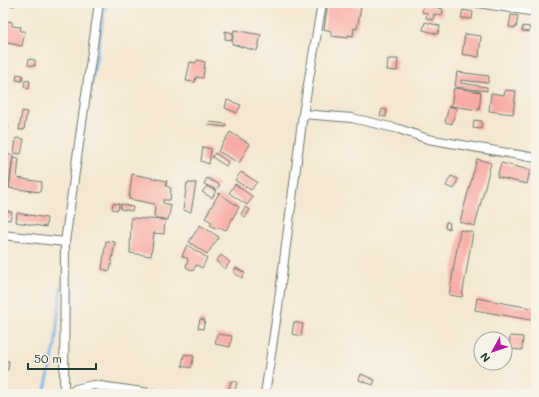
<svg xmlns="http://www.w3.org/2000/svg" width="539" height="397" viewBox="0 0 539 397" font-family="Mali,sans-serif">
	<rect width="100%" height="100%" fill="#f7f3e8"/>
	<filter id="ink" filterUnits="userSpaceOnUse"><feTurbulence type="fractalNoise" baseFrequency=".025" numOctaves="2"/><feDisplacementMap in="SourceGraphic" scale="8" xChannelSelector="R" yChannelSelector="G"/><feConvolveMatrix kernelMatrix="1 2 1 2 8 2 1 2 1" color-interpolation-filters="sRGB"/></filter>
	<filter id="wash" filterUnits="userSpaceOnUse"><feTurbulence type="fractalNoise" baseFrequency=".012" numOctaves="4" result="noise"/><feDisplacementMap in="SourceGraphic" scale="16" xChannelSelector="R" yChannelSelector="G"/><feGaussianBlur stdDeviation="0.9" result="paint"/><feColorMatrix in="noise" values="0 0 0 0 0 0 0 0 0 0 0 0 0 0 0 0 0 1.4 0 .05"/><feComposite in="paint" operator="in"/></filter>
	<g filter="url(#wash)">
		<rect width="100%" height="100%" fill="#f4e8d3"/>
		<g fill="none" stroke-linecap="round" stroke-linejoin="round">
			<path stroke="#79b3ea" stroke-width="2.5" d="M 89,99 L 106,3
				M 44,394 L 55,347 L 61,286"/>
		</g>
		<g id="blocks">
			<path fill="#f8aaa4" d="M 3,3 L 15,3 L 15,6 L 3,4 Z
				M 328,3 L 348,3 L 348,5 L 361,7 L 357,29 L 354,28 L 353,36 L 348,35 L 348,38 L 331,36 L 331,31 L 324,29 Z
				M 423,5 L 443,9 L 442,16 L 434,14 L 433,20 L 426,18 L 427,13 L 422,12 Z
				M 463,10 L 473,12 L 472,19 L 461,18 Z
				M 511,15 L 518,16 L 516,28 L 509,27 Z
				M 7,21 L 12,22 L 12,26 L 21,27 L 20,31 L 25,31 L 22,46 L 3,42 L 3,27 L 6,27 Z
				M 425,22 L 440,26 L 438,34 L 423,30 Z
				M 523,26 L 530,27 L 529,32 L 522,31 Z
				M 234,30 L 261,35 L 257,51 L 232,44 Z
				M 225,31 L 233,33 L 232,40 L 225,39 Z
				M 465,34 L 481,36 L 479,57 L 462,54 Z
				M 29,59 L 35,60 L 35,66 L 28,65 Z
				M 388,59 L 398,59 L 397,71 L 387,70 Z
				M 197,60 L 205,62 L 203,78 L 196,77 L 195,82 L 186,81 L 190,62 L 196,63 Z
				M 457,72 L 489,76 L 488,83 L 461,80 L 461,83 L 487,87 L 487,91 L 455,87 Z
				M 17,74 L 23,75 L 22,81 L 16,80 Z
				M 25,80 L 30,81 L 29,89 L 24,87 Z
				M 454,88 L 481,92 L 479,110 L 451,106 Z
				M 505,90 L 516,91 L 513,114 L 489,111 L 491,93 L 504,95 Z
				M 227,100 L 241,105 L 237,113 L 225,108 Z
				M 449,106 L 456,108 L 452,124 L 445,122 Z
				M 382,109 L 387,110 L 386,117 L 380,116 Z
				M 22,111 L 27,112 L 24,130 L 19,130 Z
				M 474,120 L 482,121 L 481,129 L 473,128 Z
				M 209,122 L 226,124 L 226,127 L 208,125 Z
				M 3,123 L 8,124 L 8,129 L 3,128 Z
				M 230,132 L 250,144 L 239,163 L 218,151 Z
				M 16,138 L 24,139 L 21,154 L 14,153 Z
				M 203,147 L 211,149 L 209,164 L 201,161 Z
				M 215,153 L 228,162 L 226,166 L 212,157 Z
				M 4,155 L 13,155 L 9,187 L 3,186 Z
				M 13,158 L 19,159 L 17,178 L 42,182 L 40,192 L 9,188 Z
				M 477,159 L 491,163 L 475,226 L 460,222 Z
				M 501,163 L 530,170 L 527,184 L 497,177 Z
				M 241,172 L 257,182 L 251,190 L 235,180 Z
				M 132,174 L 167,181 L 166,186 L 171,188 L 170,200 L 163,200 L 163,203 L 171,205 L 168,220 L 154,217 L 155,204 L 129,199 Z
				M 451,176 L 458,179 L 454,189 L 446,186 Z
				M 207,178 L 220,185 L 216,190 L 204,184 Z
				M 187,183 L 196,183 L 191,212 L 183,210 Z
				M 235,184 L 253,197 L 247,205 L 229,193 Z
				M 207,186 L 216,191 L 212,198 L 202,192 Z
				M 219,193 L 239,207 L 226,230 L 219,227 L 217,229 L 210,225 L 212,222 L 205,218 Z
				M 113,203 L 119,204 L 118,210 L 112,209 Z
				M 121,204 L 133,207 L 132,211 L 120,209 Z
				M 245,207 L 250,210 L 245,217 L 241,214 Z
				M 3,210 L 12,212 L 10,220 L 3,219 Z
				M 17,213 L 47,218 L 46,227 L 16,222 Z
				M 131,218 L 165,220 L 164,234 L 154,233 L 151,256 L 130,253 Z
				M 446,222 L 450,223 L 449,229 L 445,228 Z
				M 200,225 L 219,237 L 207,254 L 189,242 Z
				M 460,230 L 473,232 L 462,297 L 449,295 Z
				M 106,241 L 115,242 L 110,271 L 102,269 Z
				M 187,245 L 207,258 L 202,268 L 196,265 L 193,271 L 186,267 L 188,259 L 182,256 Z
				M 221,255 L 230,262 L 225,269 L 216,261 Z
				M 236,268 L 245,273 L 242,278 L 233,272 Z
				M 477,298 L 536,309 L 536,321 L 475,310 Z
				M 200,319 L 205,320 L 203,329 L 198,328 Z
				M 294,322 L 303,324 L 301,336 L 292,334 Z
				M 217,334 L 232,336 L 230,347 L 215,344 Z
				M 510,336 L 523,337 L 522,350 L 509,349 Z
				M 184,354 L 194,356 L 191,368 L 182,366 Z
				M 4,361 L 9,361 L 8,370 L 3,369 Z
				M 361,374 L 375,380 L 373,385 L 359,380 Z
				M 231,381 L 237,382 L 235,390 L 229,389 Z"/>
		</g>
	</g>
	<g filter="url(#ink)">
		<use href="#blocks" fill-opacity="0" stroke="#6a796c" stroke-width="1"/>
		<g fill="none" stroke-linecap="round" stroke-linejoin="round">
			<defs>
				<path id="street" d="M 478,3 L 536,12
					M 303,114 L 352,118 L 399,129 L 428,139 L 536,158
					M 3,235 L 65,242
					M 64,394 L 65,242 L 99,3
					M 69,394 L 76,389 L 93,385 L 157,394
					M 265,394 L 278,307 L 303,114 L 322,3"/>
			</defs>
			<use href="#street" stroke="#6a796c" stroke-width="10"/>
			<use href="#street" stroke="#fff" stroke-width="8"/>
		</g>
	</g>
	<rect width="539" height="397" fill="none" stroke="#f7f3e8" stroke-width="16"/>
	<g transform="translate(493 351) rotate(230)"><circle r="19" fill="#f7f3e8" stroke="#a1aaa0"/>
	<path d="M0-3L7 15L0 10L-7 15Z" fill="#b5179e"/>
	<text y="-6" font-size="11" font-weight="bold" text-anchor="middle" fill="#1f3d34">N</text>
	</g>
	<path d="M28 363v6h68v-6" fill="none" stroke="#1f3d34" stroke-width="2"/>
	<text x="34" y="363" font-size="12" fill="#1f3d34" stroke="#f7f3e8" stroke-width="3" paint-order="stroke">50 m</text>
</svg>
